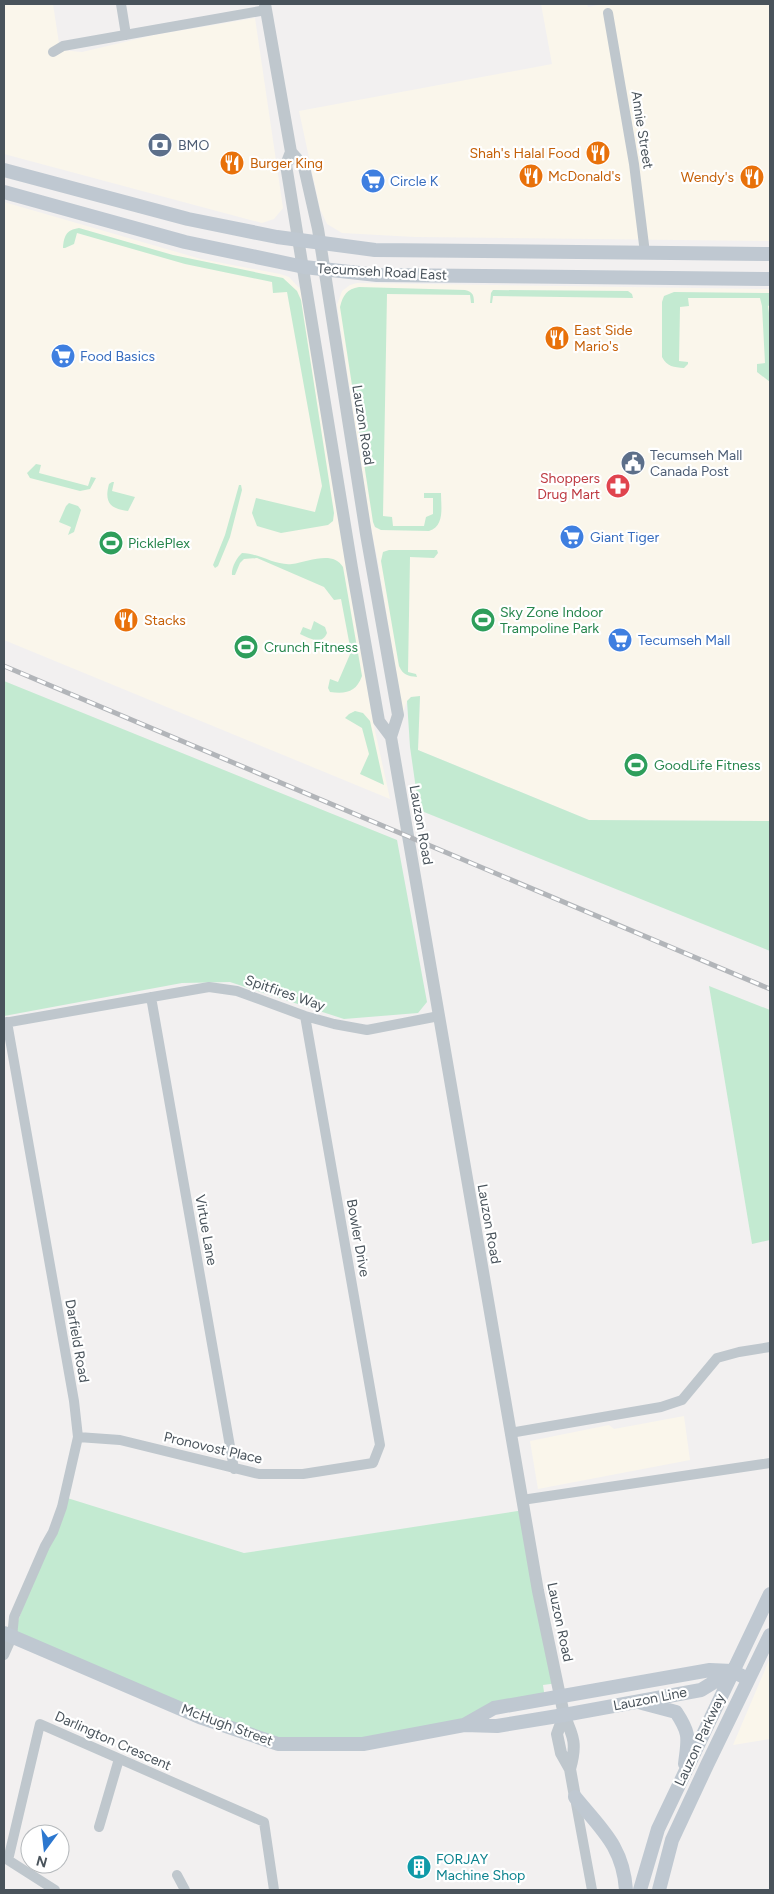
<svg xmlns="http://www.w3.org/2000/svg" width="774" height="1894" viewBox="0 0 774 1894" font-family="Figtree,sans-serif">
	<rect width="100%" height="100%" fill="#f2f0f0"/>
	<path fill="#faf6eb" d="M 4,4 L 53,4 L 60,50 L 82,52 L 154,35 L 255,18 L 283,208 L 274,219 L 262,223 L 4,154 Z
		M 541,4 L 587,4 L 588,7 L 603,4 L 770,4 L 770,241 L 415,237 L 342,233 L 327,224 L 320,209 L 299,111 L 552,64 Z
		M 4,202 L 201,259 L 280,274 L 289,277 L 301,290 L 304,298 L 372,717 L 390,799 L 4,640 Z
		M 357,283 L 770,289 L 770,821 L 589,820 L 418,750 L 420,697 L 411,697 L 407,701 L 403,713 L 378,562 L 370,523 L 337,305 L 342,291 L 350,285 Z
		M 684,1416 L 690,1460 L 538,1489 L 530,1441 L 609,1425 L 614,1429 Z
		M 770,1658 L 770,1739 L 733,1745 Z"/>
	<path fill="#c3ead1" d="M 79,228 L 173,255 L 283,278 L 297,291 L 301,300 L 334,513 L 333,521 L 328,525 L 281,533 L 257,526 L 252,513 L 256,498 L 315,512 L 322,486 L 287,292 L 273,293 L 272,282 L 185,264 L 77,233 L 74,244 L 65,248 L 63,248 C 64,236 66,230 79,228 Z
		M 359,287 L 465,290 C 473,292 474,295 474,303 L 471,303 L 470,295 L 387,294 L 383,516 L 392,517 L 393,526 L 424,526 L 426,517 L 433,514 L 433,498 L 424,498 L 424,493 L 441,493 C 441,507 445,526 429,531 L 381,530 L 375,527 L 373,522 L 340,307 C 343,295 347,289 359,287 Z
		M 493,290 L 628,291 L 632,294 L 633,298 L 493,296 L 492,303 L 490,303 L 491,293 Z
		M 674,292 L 770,293 L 770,305 L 768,306 L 770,320 L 770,382 L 757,372 L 757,364 L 765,363 L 762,306 L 760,298 L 688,298 L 689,306 L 680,307 L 679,361 L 688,362 L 688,364 L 684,368 C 674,367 667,367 662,357 L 662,302 L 664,296 Z
		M 36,464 L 41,465 L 39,473 L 88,486 L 91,477 L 96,478 L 90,489 L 80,491 L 30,478 L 27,473 Z
		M 112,482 L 114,482 L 112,491 L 135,497 L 128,511 C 110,509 104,502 109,484 Z
		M 239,485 L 241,485 L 242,490 L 230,537 L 218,566 L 215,568 L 213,565 L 225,535 Z
		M 69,503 L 78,506 L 81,510 L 74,532 L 68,535 L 71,527 L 59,522 L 66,506 Z
		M 389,550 L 437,550 L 438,553 L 434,558 L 410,557 L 408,672 L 416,674 L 417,677 C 408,676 403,675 399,666 L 381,561 L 383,552 Z
		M 242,553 C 259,553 275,566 292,564 C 308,562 333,550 343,567 L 362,676 C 356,692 347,694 330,692 L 328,688 L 330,679 L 338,682 L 351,652 L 341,599 L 334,600 L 324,587 L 257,558 L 244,559 L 240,563 L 235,575 L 232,575 C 231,568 237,557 242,553 Z
		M 314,621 L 325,627 L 327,633 C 322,646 309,638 300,634 L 303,627 L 311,630 Z
		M 4,681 L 397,840 L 427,1002 L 418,1013 L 344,1019 L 230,982 L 182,983 L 4,1016 Z
		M 420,696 L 418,750 L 589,820 L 770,821 L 770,951 L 419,810 L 410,747 L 407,701 L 411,697 Z
		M 355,711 L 363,713 L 370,721 L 384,785 L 360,774 L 369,754 L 362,728 L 345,718 L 349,714 Z
		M 709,986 L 770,1010 L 770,1240 L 752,1244 Z
		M 64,1497 L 244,1553 L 524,1510 L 558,1683 L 543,1685 L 545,1699 L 494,1708 L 464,1725 L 363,1744 L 278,1744 L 12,1637 Z"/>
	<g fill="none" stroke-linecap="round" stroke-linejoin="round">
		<path stroke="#bfc7cd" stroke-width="10" d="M 121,4 L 126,35
			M 608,13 L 634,164 L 645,253
			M 53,52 L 63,46 L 266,10
			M 151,997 L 234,1469
			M 4,1023 L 209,987 L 237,991 L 305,1016 L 334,1024 L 367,1030 L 439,1016
			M 510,1433 L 661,1407 L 682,1400 L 717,1358 L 739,1352 L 770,1347
			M 78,1437 L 120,1440 L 259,1474 L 303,1474 L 373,1463 L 380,1445 L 305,1016
			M 522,1500 L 770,1463
			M 4,1655 L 12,1637 L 14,1617 L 45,1546 L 53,1532 L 62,1507 L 78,1437 L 74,1401 L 7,1022
			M 575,1798 L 592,1890
			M 99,1827 L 119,1759
			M 177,1875 L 185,1890
			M 55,1890 L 8,1860 L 40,1724 L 264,1822 L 274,1890"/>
		<path stroke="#bfc7cd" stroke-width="12" d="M 265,4 L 291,152 L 304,167 L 318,229 L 366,534 L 398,715 L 391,737 L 538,1591 L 564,1715 C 574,1737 577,1745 570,1769
			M 291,152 L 286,165 L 352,568 L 379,721 L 391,737
			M 564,1715 L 557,1734 L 561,1753 L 570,1769 L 575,1797"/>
		<path stroke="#bfc8d1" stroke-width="14" d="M 4,170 L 188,219 L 277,237 L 375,250 L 770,254
			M 4,192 L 185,242 L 304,267 L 377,275 L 770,279
			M 4,1633 L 202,1718 L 278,1744 L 363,1744 L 464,1725 L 497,1726 L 564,1715 L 701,1690 L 732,1671
			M 642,1703 L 676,1712 C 691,1735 688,1738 685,1764
			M 464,1725 L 494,1708 L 710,1670 L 732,1671 L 748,1679
			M 575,1797 C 601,1829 623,1846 626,1890
			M 640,1890 L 658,1829 L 770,1594
			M 659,1890 L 672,1840 L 707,1765 L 770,1635"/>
		<defs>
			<path id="rail" d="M 4,666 L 770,989"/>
		</defs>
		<use href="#rail" stroke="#b2b5b9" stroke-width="5"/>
		<use href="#rail" stroke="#fff" stroke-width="3" stroke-dasharray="9" stroke-linecap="butt"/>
	</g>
	<defs>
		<symbol id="bank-disc" viewBox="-11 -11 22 22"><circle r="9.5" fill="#5c6f8a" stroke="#fff"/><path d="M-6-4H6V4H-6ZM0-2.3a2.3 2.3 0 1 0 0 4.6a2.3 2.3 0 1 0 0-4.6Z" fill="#fff"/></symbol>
		<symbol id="restaurant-disc" viewBox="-11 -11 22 22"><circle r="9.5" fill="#e8710a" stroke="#fff"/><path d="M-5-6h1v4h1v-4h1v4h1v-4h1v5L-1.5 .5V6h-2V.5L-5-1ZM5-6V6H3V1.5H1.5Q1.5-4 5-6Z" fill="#fff"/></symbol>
		<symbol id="supermarket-disc" viewBox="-11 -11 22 22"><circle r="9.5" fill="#3f7fe0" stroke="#fff"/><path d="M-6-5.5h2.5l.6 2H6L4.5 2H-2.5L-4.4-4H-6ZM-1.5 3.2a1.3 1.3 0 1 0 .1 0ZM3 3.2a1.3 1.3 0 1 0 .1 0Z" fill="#fff"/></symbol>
		<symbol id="civic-disc" viewBox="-11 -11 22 22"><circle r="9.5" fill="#5c6f8a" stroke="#fff"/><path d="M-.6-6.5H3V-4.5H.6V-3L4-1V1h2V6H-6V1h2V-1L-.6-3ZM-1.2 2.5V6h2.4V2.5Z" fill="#fff"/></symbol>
		<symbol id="pharmacy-disc" viewBox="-11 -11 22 22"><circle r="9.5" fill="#e0444e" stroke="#fff"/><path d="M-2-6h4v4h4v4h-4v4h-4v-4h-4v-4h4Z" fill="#fff"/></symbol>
		<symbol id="stadium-disc" viewBox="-11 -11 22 22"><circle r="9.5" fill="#2e9e5b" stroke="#fff"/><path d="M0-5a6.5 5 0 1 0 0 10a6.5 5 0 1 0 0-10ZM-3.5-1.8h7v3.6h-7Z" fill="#fff"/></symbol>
		<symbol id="building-disc" viewBox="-11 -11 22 22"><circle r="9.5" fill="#0f9aa8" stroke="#fff"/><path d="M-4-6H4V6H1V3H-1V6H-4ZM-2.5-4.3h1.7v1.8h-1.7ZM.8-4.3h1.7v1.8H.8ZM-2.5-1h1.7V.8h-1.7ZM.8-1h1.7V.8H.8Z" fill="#fff"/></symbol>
	</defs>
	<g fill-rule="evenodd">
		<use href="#bank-disc" x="146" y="131" width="28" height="28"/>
		<use href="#restaurant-disc" x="584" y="139" width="28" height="28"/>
		<use href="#restaurant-disc" x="218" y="149" width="28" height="28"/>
		<use href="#restaurant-disc" x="517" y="162" width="28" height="28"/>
		<use href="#restaurant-disc" x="738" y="163" width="28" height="28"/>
		<use href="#supermarket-disc" x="359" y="167" width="28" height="28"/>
		<use href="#restaurant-disc" x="543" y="324" width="28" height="28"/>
		<use href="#supermarket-disc" x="49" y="342" width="28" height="28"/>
		<use href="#civic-disc" x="619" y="449" width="28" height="28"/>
		<use href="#pharmacy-disc" x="604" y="472" width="28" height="28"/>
		<use href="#supermarket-disc" x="558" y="523" width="28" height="28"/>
		<use href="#stadium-disc" x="97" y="529" width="28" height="28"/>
		<use href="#restaurant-disc" x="112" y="606" width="28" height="28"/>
		<use href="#stadium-disc" x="469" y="606" width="28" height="28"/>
		<use href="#supermarket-disc" x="606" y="626" width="28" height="28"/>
		<use href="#stadium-disc" x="232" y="633" width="28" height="28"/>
		<use href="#stadium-disc" x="622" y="751" width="28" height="28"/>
		<use href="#building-disc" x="405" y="1853" width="28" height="28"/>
	</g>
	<g text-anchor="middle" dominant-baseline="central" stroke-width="4.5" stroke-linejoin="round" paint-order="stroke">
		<g font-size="14" fill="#49535b" stroke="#fff">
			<text transform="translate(642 130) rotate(81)">Annie Street</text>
			<text transform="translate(382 272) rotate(3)">Tecumseh Road East</text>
			<text transform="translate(363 425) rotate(81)">Lauzon Road</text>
			<text transform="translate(421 825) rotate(80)">Lauzon Road</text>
			<text transform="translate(285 993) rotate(19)">Spitfires Way</text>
			<text transform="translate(489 1224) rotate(80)">Lauzon Road</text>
			<text transform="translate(206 1230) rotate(80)">Virtue Lane</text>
			<text transform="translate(358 1238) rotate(80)">Bowler Drive</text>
			<text transform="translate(77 1341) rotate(80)">Darfield Road</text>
			<text transform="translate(213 1448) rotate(13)">Pronovost Place</text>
			<text transform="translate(560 1622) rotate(78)">Lauzon Road</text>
			<text transform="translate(650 1699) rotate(-11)">Lauzon Line</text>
			<text transform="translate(227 1725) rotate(20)">McHugh Street</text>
			<text transform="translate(700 1740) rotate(-65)">Lauzon Parkway</text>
			<text transform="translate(113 1741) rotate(24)">Darlington Crescent</text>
		</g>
		<g font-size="14" fill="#4e5e75" stroke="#fff" text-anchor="start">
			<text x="178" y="145">BMO</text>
			<text x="650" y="455">Tecumseh Mall<tspan x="650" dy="16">Canada Post</tspan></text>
		</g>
		<g font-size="14" fill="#c56008" stroke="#fff" text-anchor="start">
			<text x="580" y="153" text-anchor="end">Shah's Halal Food</text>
			<text x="250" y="163">Burger King</text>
			<text x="548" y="176">McDonald's</text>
			<text x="734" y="177" text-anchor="end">Wendy's</text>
			<text x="574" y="330">East Side<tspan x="574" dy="16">Mario's</tspan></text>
			<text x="144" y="620">Stacks</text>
		</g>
		<g font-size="14" fill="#366cbe" stroke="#fff" text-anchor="start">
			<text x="390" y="181">Circle K</text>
			<text x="80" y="356">Food Basics</text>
			<text x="590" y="537">Giant Tiger</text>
			<text x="638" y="640">Tecumseh Mall</text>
		</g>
		<g font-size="14" fill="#be3a42" stroke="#fff" text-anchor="end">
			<text x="600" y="478">Shoppers<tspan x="600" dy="16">Drug Mart</tspan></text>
		</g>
		<g font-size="14" fill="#27864d" stroke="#fff" text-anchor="start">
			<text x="128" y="543">PicklePlex</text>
			<text x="500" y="612">Sky Zone Indoor<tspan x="500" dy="16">Trampoline Park</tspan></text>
			<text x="264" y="647">Crunch Fitness</text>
			<text x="654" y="765">GoodLife Fitness</text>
		</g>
		<g font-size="14" fill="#0d838f" stroke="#fff" text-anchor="start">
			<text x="436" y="1859">FORJAY<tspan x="436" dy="16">Machine Shop</tspan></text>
		</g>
	</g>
	<rect width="774" height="1894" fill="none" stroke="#49535b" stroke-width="10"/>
	<g transform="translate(45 1849) rotate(195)"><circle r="24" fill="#ffffff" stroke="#b6babd"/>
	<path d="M0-4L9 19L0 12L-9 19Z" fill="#2c77cf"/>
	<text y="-8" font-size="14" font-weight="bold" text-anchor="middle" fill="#49535b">N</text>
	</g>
</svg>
